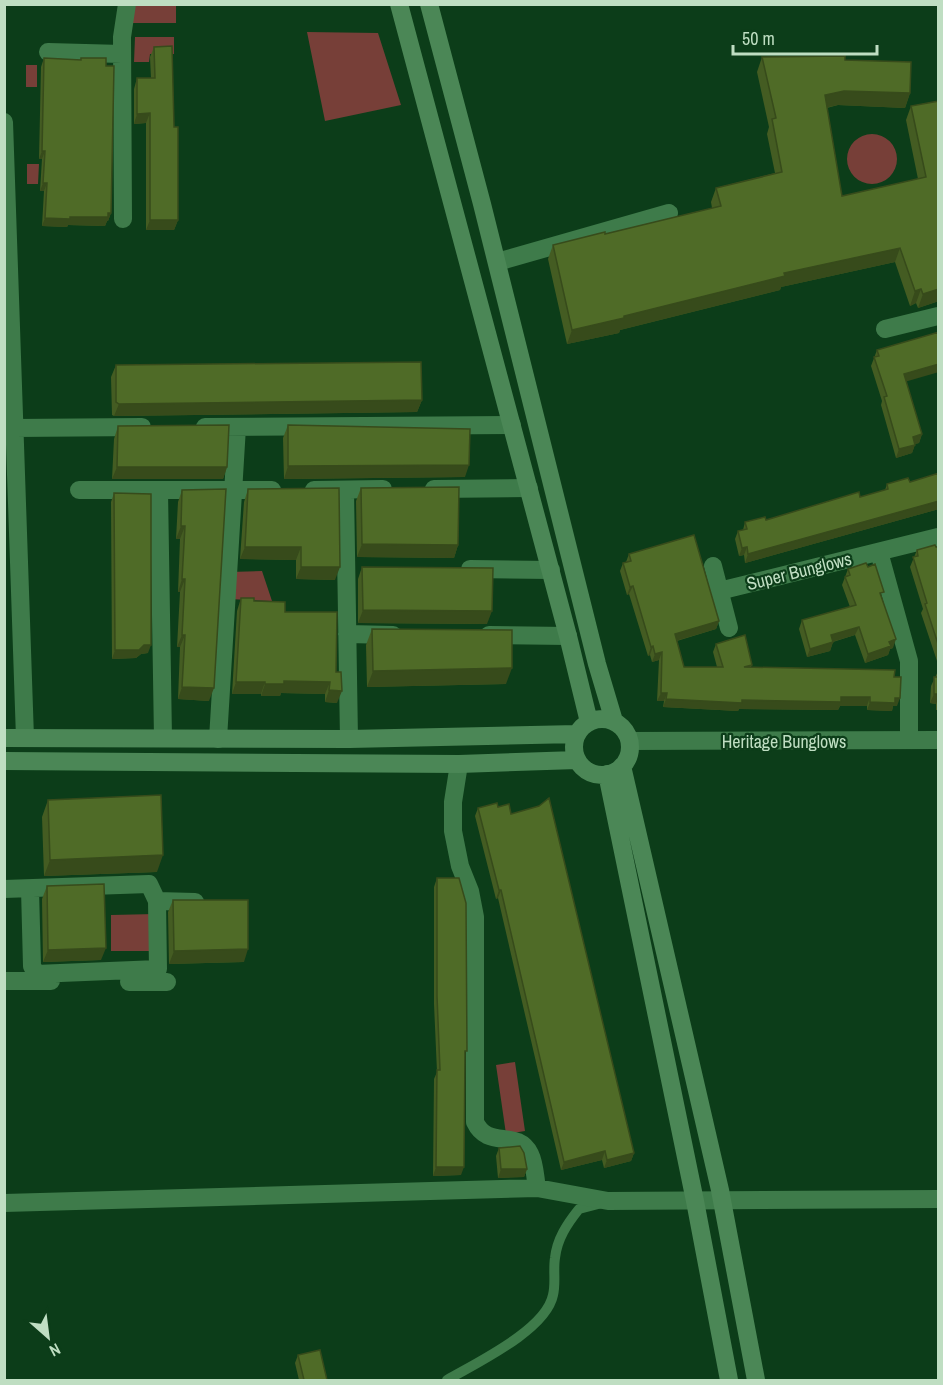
<svg xmlns="http://www.w3.org/2000/svg" width="943" height="1385" viewBox="0 0 943 1385" font-family="'Archivo Narrow',sans-serif">
	<rect width="100%" height="100%" fill="#0c3d19"/>
	<path fill="#773f38" d="M 134,5 L 176,5 L 176,23 L 131,23 Z
		M 307,32 L 378,33 L 401,105 L 325,121 Z
		M 135,37 L 174,37 L 174,54 L 150,54 L 149,62 L 134,62 Z
		M 26,65 L 37,65 L 37,87 L 26,87 Z
		M847 159a25 25 0 1 1 50 0a25 25 0 1 1-50 0Z
		M 27,164 L 39,164 L 38,184 L 27,184 Z
		M 262,571 L 272,601 L 228,599 L 229,572 Z
		M 155,914 L 154,951 L 111,951 L 111,915 Z
		M 515,1062 L 525,1131 L 506,1134 L 496,1065 Z"/>
	<g fill="none" stroke-linecap="round" stroke-linejoin="round">
		<path stroke="#3e7b4a" stroke-width="10" d="M 447,1380 C 476,1363 546,1330 553,1295 C 556,1283 553,1270 555,1258 C 557,1239 567,1224 579,1209 L 602,1203"/>
		<path stroke="#3e7b4a" stroke-width="18" d="M 48,52 L 122,54
			M 4,122 L 25,738
			M 123,219 L 122,37 L 127,4
			M 497,262 L 669,213
			M 885,329 L 938,316
			M 205,427 L 512,425
			M 14,428 L 142,427
			M 434,489 L 529,488
			M 79,490 L 272,490
			M 314,490 L 383,489
			M 345,490 L 349,739
			M 159,491 L 163,738
			M 879,552 L 909,661 L 909,740
			M 713,566 L 729,628
			M 470,569 L 551,570
			M 719,591 L 938,537
			M 347,634 L 393,635
			M 489,635 L 568,636
			M 218,739 L 237,427
			M 630,741 L 938,740
			M 459,764 L 453,802 L 453,831 L 460,866 L 470,891 L 475,917 L 475,1122 C 488,1150 517,1128 530,1154 C 535,1164 535,1177 537,1188
			M 4,889 L 149,884 L 157,901
			M 30,889 L 32,966 L 36,974 L 158,969 L 157,901 L 195,902
			M 4,981 L 51,981
			M 129,982 L 167,982
			M 4,1203 L 537,1188 L 608,1201 L 938,1199"/>
		<path stroke="#4b8756" stroke-width="18" d="M 399,4 L 568,636 L 589,722
			M 429,4 L 482,204 L 597,664 L 614,721
			M574 747a28 28 0 1 1 56 0a28 28 0 1 1-56 0Z
			M 4,738 L 349,739 L 577,734
			M 4,761 L 459,764 L 577,760
			M 622,766 L 720,1190 L 756,1380
			M 607,774 L 695,1201 L 729,1380"/>
	</g>
	<path fill="#445c22" d="M 154,47 L 178,220 L 174,230 L 146,230 L 146,123 L 134,124 L 134,89 L 137,78 L 151,78 L 150,57 Z
		M 762,57 L 845,60 L 910,93 L 905,108 L 838,105 L 827,108 L 842,196 L 918,179 L 906,120 L 911,106 L 939,101 L 939,301 L 918,308 L 916,303 L 910,306 L 895,262 L 781,287 L 780,290 L 620,330 L 619,333 L 567,344 L 548,259 L 553,245 L 605,234 L 712,208 L 711,202 L 716,188 L 775,173 L 767,134 L 769,127 L 757,72 Z
		M 44,58 L 80,60 L 81,58 L 111,213 L 108,221 L 107,221 L 105,226 L 68,225 L 67,227 L 42,226 L 44,191 L 40,191 L 42,159 L 39,159 L 41,67 Z
		M 877,350 L 906,381 L 922,434 L 919,443 L 915,444 L 912,453 L 896,458 L 881,405 L 882,401 L 871,366 Z
		M 116,365 L 422,400 L 417,412 L 114,416 L 112,415 L 111,377 Z
		M 288,425 L 465,477 L 284,479 L 283,438 Z
		M 118,426 L 227,467 L 223,479 L 112,479 L 114,439 Z
		M 939,473 L 939,509 L 745,563 L 744,555 L 739,556 L 735,539 L 738,531 L 743,530 L 745,522 L 766,520 L 860,497 L 885,490 L 887,484 L 910,482 Z
		M 361,488 L 458,545 L 454,558 L 357,557 L 356,501 Z
		M 248,489 L 335,580 L 296,579 L 296,560 L 240,559 L 244,502 Z
		M 182,490 L 209,701 L 178,699 L 180,647 L 177,647 L 180,592 L 178,592 L 180,539 L 176,539 L 178,502 Z
		M 114,493 L 148,653 L 141,654 L 136,658 L 112,659 L 111,502 Z
		M 936,547 L 939,547 L 939,667 L 921,613 L 923,609 L 910,567 L 917,550 Z
		M 629,554 L 719,621 L 716,629 L 677,641 L 684,667 L 717,667 L 713,652 L 716,644 L 752,665 L 751,667 L 894,677 L 897,706 L 893,706 L 892,711 L 867,710 L 867,706 L 840,706 L 838,710 L 739,709 L 738,711 L 663,707 L 664,701 L 657,701 L 659,660 L 652,662 L 650,655 L 648,656 L 629,594 L 627,595 L 620,571 L 623,563 L 626,562 Z
		M 362,567 L 487,624 L 358,623 L 358,579 Z
		M 848,569 L 882,597 L 893,648 L 890,649 L 888,655 L 865,663 L 855,635 L 833,642 L 830,651 L 807,657 L 799,629 L 802,620 L 850,607 L 842,585 Z
		M 241,598 L 254,601 L 336,672 L 337,703 L 325,702 L 325,694 L 281,693 L 280,696 L 261,696 L 261,694 L 232,694 L 237,611 Z
		M 372,629 L 506,684 L 367,687 L 366,645 Z
		M 939,669 L 939,710 L 936,710 L 936,704 L 930,703 L 931,686 Z
		M 48,800 L 157,872 L 44,876 L 42,817 Z
		M 498,807 L 511,814 L 634,1153 L 631,1161 L 604,1168 L 602,1160 L 561,1170 L 498,898 L 496,899 L 475,816 L 478,808 Z
		M 437,878 L 465,1056 L 461,1175 L 433,1176 L 434,1079 L 437,1072 L 434,1004 L 434,887 Z
		M 47,886 L 101,960 L 43,962 L 42,899 Z
		M 173,900 L 244,962 L 169,964 L 168,912 Z
		M 499,1148 L 527,1169 L 524,1177 L 498,1178 L 496,1156 Z
		M 298,1355 L 327,1380 L 299,1380 L 295,1363 Z"/>
	<path fill="#374b1b" d="M 844,91 L 910,93 L 905,108 L 838,105 L 819,109 L 825,95 Z
		M 150,113 L 146,123 L 134,124 L 137,114 Z
		M 42,151 L 45,151 L 42,159 L 39,159 Z
		M 43,183 L 47,183 L 44,191 L 40,191 Z
		M 108,213 L 111,213 L 108,221 L 107,221 L 105,226 L 68,225 L 67,227 L 42,226 L 45,218 L 70,217 Z
		M 150,220 L 178,220 L 174,230 L 146,230 Z
		M 900,248 L 895,262 L 781,287 L 780,290 L 620,330 L 619,333 L 567,344 L 572,330 L 784,273 Z
		M 921,289 L 916,303 L 910,306 L 915,291 Z
		M 939,289 L 939,301 L 918,308 L 923,294 Z
		M 939,364 L 939,372 L 901,383 L 904,374 Z
		M 422,400 L 417,412 L 114,416 L 119,404 Z
		M 922,434 L 919,443 L 910,445 L 913,437 Z
		M 915,445 L 912,453 L 896,458 L 899,449 Z
		M 469,465 L 465,477 L 284,479 L 288,466 Z
		M 117,467 L 227,467 L 223,479 L 112,479 Z
		M 939,501 L 939,509 L 745,563 L 748,554 Z
		M 181,526 L 185,526 L 180,539 L 176,539 Z
		M 362,544 L 458,545 L 454,558 L 357,557 Z
		M 245,547 L 301,547 L 296,560 L 240,559 Z
		M 747,547 L 744,555 L 739,556 L 742,548 Z
		M 301,567 L 340,567 L 335,580 L 296,579 Z
		M 182,579 L 185,579 L 180,592 L 178,592 Z
		M 633,586 L 629,594 L 627,595 L 630,587 Z
		M 363,610 L 492,611 L 487,624 L 358,623 Z
		M 719,621 L 716,629 L 672,642 L 675,634 Z
		M 859,627 L 855,635 L 828,643 L 831,635 Z
		M 182,635 L 185,635 L 180,647 L 177,647 Z
		M 896,639 L 893,648 L 890,649 L 888,655 L 865,663 L 868,654 L 889,642 Z
		M 833,642 L 830,651 L 807,657 L 810,649 Z
		M 144,645 L 151,645 L 148,653 L 141,654 L 136,658 L 112,659 L 115,650 Z
		M 653,646 L 650,655 L 648,656 L 651,647 Z
		M 662,652 L 659,660 L 652,662 L 655,654 Z
		M 512,668 L 506,684 L 367,687 L 373,671 Z
		M 284,681 L 330,682 L 325,694 L 281,693 L 280,696 L 261,696 L 265,684 Z
		M 236,682 L 265,682 L 261,694 L 232,694 Z
		M 182,687 L 214,688 L 209,701 L 178,699 Z
		M 329,690 L 342,691 L 337,703 L 325,702 Z
		M 661,693 L 667,693 L 664,701 L 657,701 Z
		M 934,694 L 939,694 L 939,697 L 936,704 L 930,703 Z
		M 841,697 L 870,697 L 867,706 L 840,706 L 838,710 L 739,709 L 738,711 L 663,707 L 666,699 L 742,700 Z
		M 895,698 L 900,698 L 897,706 L 893,706 L 892,711 L 867,710 L 870,702 Z
		M 163,855 L 157,872 L 44,876 L 50,860 Z
		M 499,890 L 501,890 L 498,898 L 496,899 Z
		M 106,948 L 101,960 L 43,962 L 48,950 Z
		M 248,949 L 244,962 L 169,964 L 174,951 Z
		M 605,1151 L 602,1160 L 561,1170 L 564,1162 Z
		M 634,1153 L 631,1161 L 604,1168 L 607,1160 Z
		M 436,1167 L 464,1167 L 461,1175 L 433,1176 Z
		M 501,1169 L 527,1169 L 524,1177 L 498,1178 Z"/>
	<path fill="#4f6b27" stroke="#374b1b" stroke-width="1.5" d="M 172,46 L 174,127 L 178,127 L 178,220 L 150,220 L 150,113 L 137,114 L 137,78 L 155,78 L 154,47 Z
		M 845,56 L 845,60 L 911,62 L 910,93 L 844,91 L 825,95 L 842,196 L 926,177 L 911,106 L 939,101 L 939,289 L 923,294 L 921,289 L 915,291 L 900,248 L 784,273 L 785,276 L 624,316 L 624,318 L 572,330 L 553,245 L 605,232 L 605,234 L 721,206 L 716,188 L 782,172 L 772,119 L 776,118 L 762,57 Z
		M 44,58 L 81,60 L 81,58 L 106,58 L 106,66 L 114,66 L 111,213 L 108,213 L 108,217 L 70,217 L 70,219 L 45,218 L 47,183 L 43,183 L 45,151 L 42,151 Z
		M 939,332 L 939,364 L 904,374 L 922,434 L 913,437 L 915,445 L 899,449 L 884,397 L 887,396 L 874,357 L 879,356 L 877,350 Z
		M 421,362 L 422,400 L 119,404 L 116,402 L 116,365 Z
		M 229,425 L 227,467 L 117,467 L 118,426 Z
		M 288,425 L 470,429 L 469,465 L 288,466 Z
		M 939,473 L 939,501 L 748,554 L 747,547 L 742,548 L 738,531 L 747,529 L 745,522 L 765,517 L 766,520 L 859,492 L 860,497 L 888,489 L 887,484 L 908,478 L 910,482 Z
		M 459,487 L 458,545 L 362,544 L 361,488 Z
		M 339,488 L 340,567 L 301,567 L 301,547 L 245,547 L 248,489 Z
		M 226,489 L 214,688 L 182,687 L 185,635 L 182,635 L 185,579 L 182,579 L 185,526 L 181,526 L 182,490 Z
		M 114,493 L 151,494 L 151,645 L 144,645 L 139,650 L 115,650 Z
		M 694,535 L 719,621 L 675,634 L 684,667 L 723,667 L 716,644 L 745,635 L 752,665 L 744,667 L 895,670 L 894,677 L 901,677 L 900,698 L 895,698 L 895,703 L 870,702 L 870,697 L 841,697 L 841,702 L 742,700 L 742,703 L 666,699 L 667,693 L 661,693 L 662,652 L 655,654 L 653,646 L 651,647 L 633,586 L 630,587 L 623,563 L 631,561 L 629,554 Z
		M 935,545 L 936,547 L 939,547 L 939,647 L 925,604 L 927,603 L 913,557 L 918,556 L 917,550 Z
		M 866,563 L 868,567 L 875,564 L 884,592 L 880,593 L 896,639 L 889,642 L 891,646 L 868,654 L 859,627 L 831,635 L 833,642 L 810,649 L 802,620 L 856,605 L 845,577 L 850,575 L 848,569 Z
		M 362,567 L 493,568 L 492,611 L 363,610 Z
		M 241,598 L 254,598 L 254,601 L 285,602 L 285,612 L 337,612 L 336,672 L 341,672 L 342,691 L 329,690 L 330,682 L 284,681 L 284,684 L 265,684 L 265,682 L 236,682 Z
		M 372,629 L 512,630 L 512,668 L 373,671 Z
		M 939,674 L 939,694 L 934,694 L 934,677 L 938,677 Z
		M 161,795 L 163,855 L 50,860 L 48,800 Z
		M 549,798 L 634,1153 L 607,1160 L 605,1151 L 564,1162 L 501,890 L 499,890 L 478,808 L 497,803 L 498,807 L 509,804 L 511,814 L 539,806 Z
		M 437,878 L 459,878 L 466,903 L 467,1051 L 465,1051 L 464,1167 L 436,1167 L 437,1070 L 440,1070 L 437,996 Z
		M 104,884 L 106,948 L 48,950 L 47,886 Z
		M 173,900 L 248,900 L 248,949 L 174,951 Z
		M 520,1146 L 524,1153 L 527,1169 L 501,1169 L 499,1148 Z
		M 320,1350 L 327,1380 L 304,1380 L 298,1355 Z"/>
	<g text-anchor="middle" dominant-baseline="central" stroke-width="4.5" stroke-linejoin="round" paint-order="stroke">
		<g font-size="18" fill="#bfdec2" stroke="#0c3d19">
			<text transform="translate(799 571) rotate(-14)">Super Bunglows</text>
			<text x="784" y="741">Heritage Bunglows</text>
		</g>
	</g>
	<rect width="943" height="1385" fill="none" stroke="#bfdec2" stroke-width="12"/>
	<g transform="translate(48 1337) rotate(152)" stroke="#0c3d19" stroke-width="4.5" paint-order="stroke">
	<path d="M0-4.5L10 22L0 15L-10 22Z" fill="#bfdec2"/>
	<text y="-9" font-size="16" font-weight="bold" text-anchor="middle" fill="#bfdec2">N</text>
	</g>
	<path d="M733 45v9h144v-9" fill="none" stroke="#bfdec2" stroke-width="3"/>
	<text x="742" y="45" font-size="18" fill="#bfdec2" stroke="#0c3d19" stroke-width="4.5" paint-order="stroke">50 m</text>
</svg>
